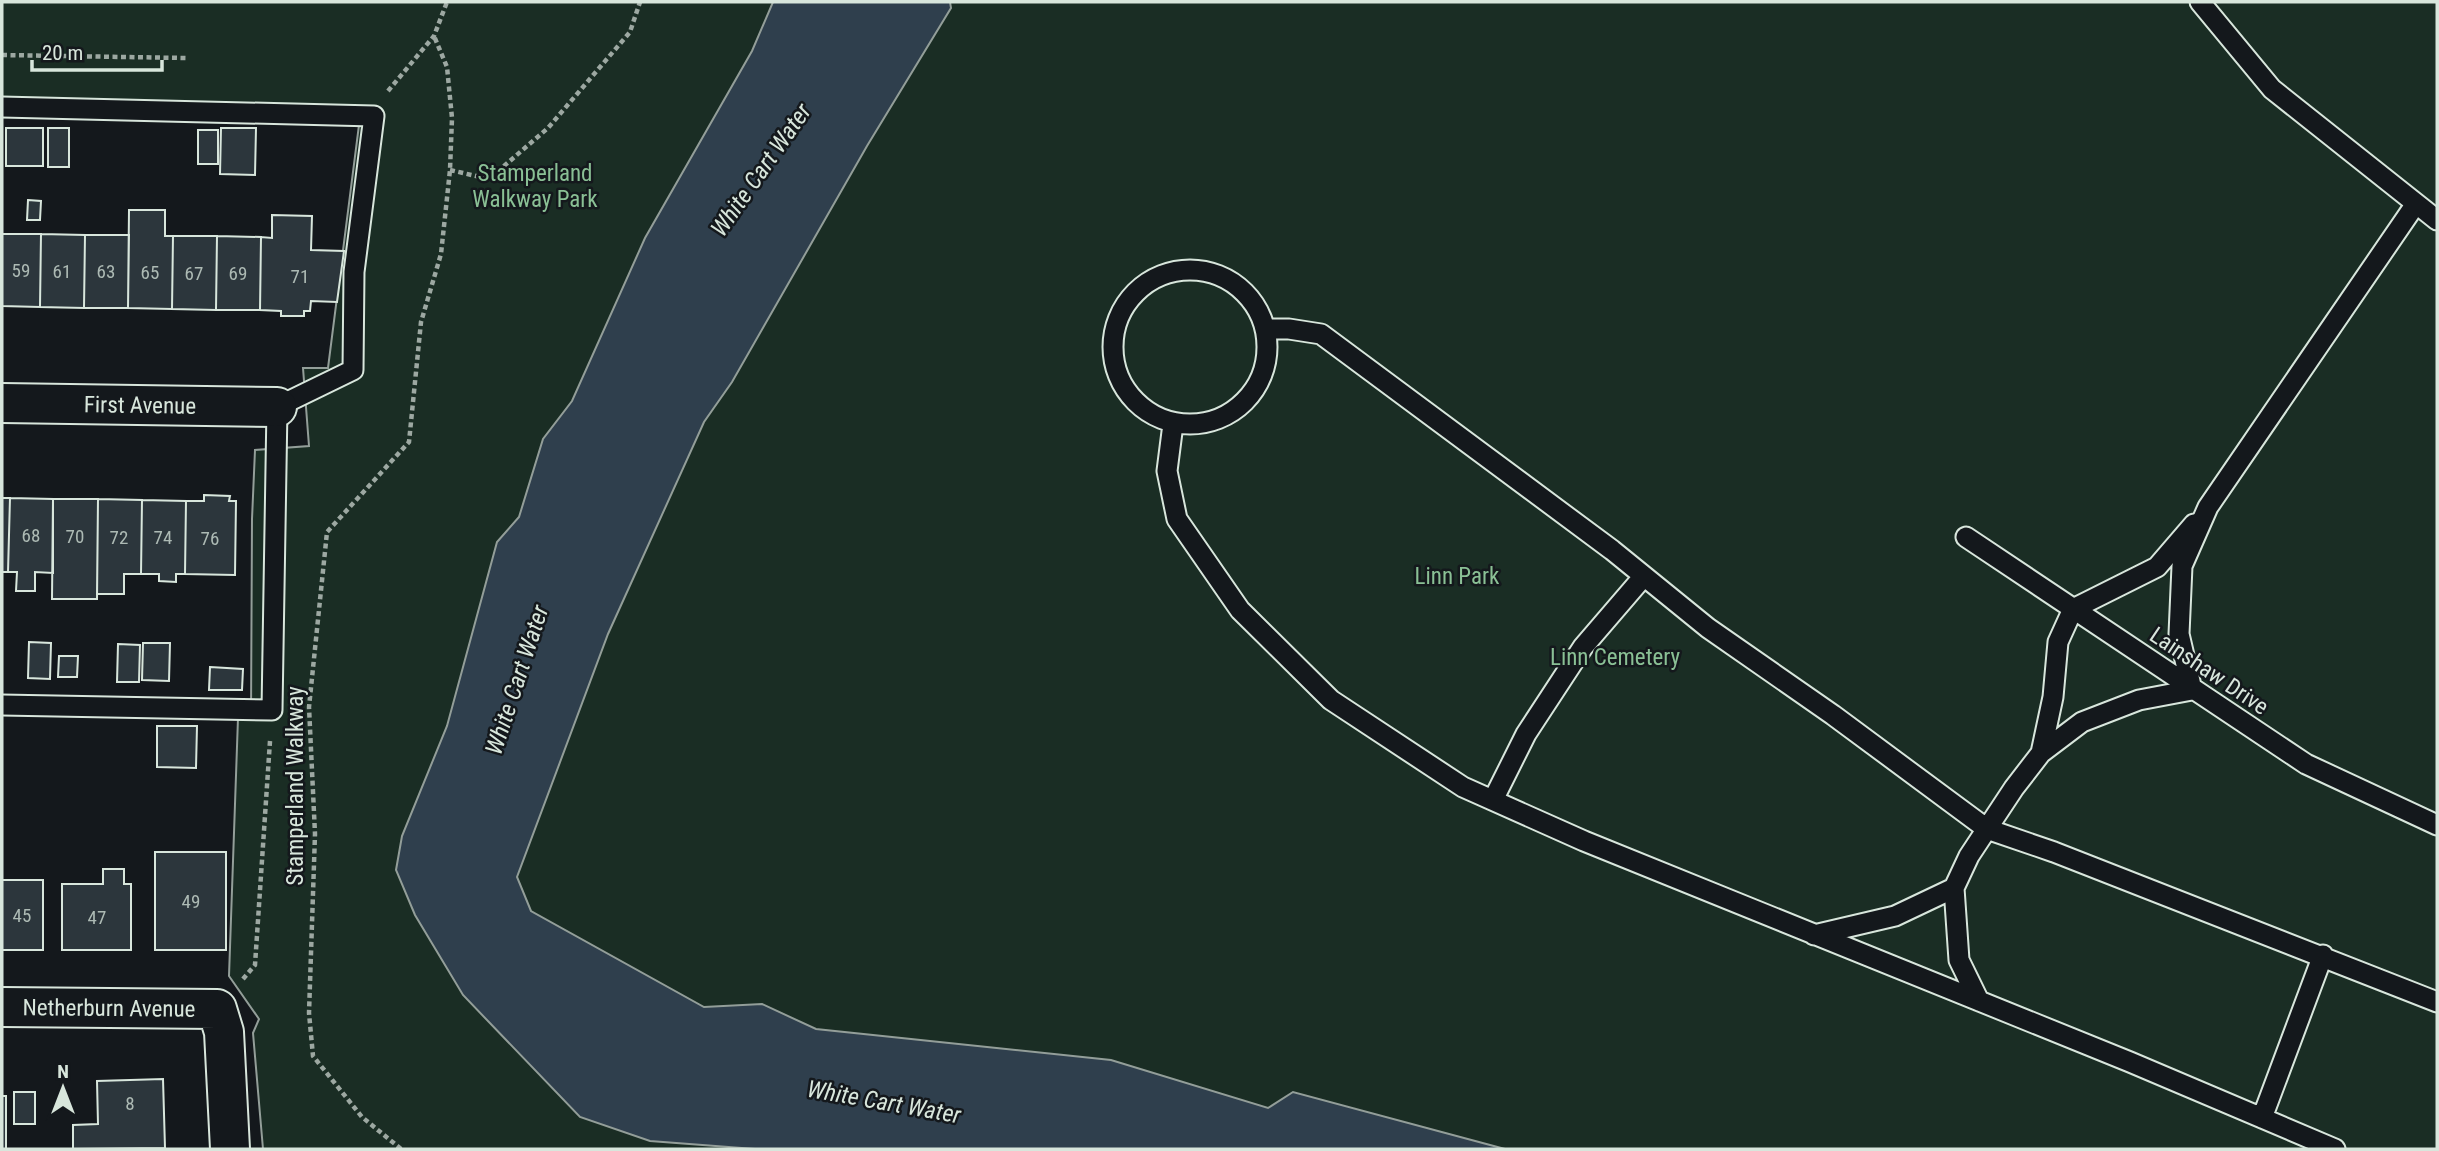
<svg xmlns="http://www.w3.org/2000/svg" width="2439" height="1151" viewBox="0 0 2439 1151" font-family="'Roboto Condensed',sans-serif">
	<rect width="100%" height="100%" fill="#14181c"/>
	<path fill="#1a2d24" stroke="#939e99" stroke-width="2" d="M 2,2 L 2437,2 L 2437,1149 L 263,1149 L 253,1033 L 259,1019 L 229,976 L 238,718 L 251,718 L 252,519 L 255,450 L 309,446 L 303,368 L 328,368 L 359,125 L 2,98 Z"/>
	<path fill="#2f3f4d" stroke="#939e99" stroke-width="2" d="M 773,2 L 950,2 L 951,8 L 867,146 L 732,382 L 704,422 L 608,634 L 517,877 L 531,911 L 704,1007 L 762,1004 L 816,1029 L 1111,1060 L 1268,1108 L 1293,1092 L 1505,1149 L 755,1149 L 650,1141 L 580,1117 L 463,995 L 415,915 L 396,870 L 402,836 L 447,726 L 497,542 L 519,517 L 543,439 L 572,401 L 645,238 L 752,51 Z"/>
	<path fill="#2c363c" stroke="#d8e6dc" stroke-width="2" d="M 6,128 L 43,128 L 43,166 L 6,166 Z
		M 48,128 L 69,128 L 69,167 L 48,167 Z
		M 221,128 L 256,128 L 255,175 L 220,174 Z
		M 198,130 L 218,130 L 218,164 L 198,164 Z
		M 28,200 L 41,201 L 40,220 L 27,220 Z
		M 129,210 L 165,210 L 165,236 L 173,236 L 172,309 L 128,308 Z
		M 272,215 L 312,216 L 311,250 L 344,251 L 337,302 L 311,301 L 310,311 L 304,311 L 304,316 L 281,316 L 281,311 L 260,310 L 261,237 L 272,238 Z
		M 2,234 L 41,234 L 40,307 L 2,306 Z
		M 41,234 L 85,235 L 84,308 L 40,307 Z
		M 85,235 L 129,235 L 128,308 L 84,308 Z
		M 173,236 L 217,236 L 216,310 L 172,309 Z
		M 217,236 L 261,237 L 260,310 L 216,310 Z
		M 204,495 L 230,496 L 229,501 L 236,501 L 235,575 L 185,574 L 186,501 L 204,501 Z
		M 2,498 L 10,498 L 8,572 L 2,572 Z
		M 10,498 L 53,499 L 53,573 L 35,572 L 35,591 L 16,591 L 17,572 L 8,572 Z
		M 53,499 L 98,499 L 97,599 L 52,599 Z
		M 98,499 L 142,500 L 141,574 L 124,574 L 124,594 L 97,594 Z
		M 142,500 L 186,501 L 185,574 L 176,574 L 176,582 L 159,581 L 159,574 L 141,574 Z
		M 29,642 L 51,643 L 50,679 L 28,678 Z
		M 143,643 L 170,643 L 169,681 L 142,680 Z
		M 118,644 L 140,645 L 139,682 L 117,682 Z
		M 59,656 L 78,656 L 77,677 L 58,677 Z
		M 210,667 L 243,669 L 242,690 L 209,690 Z
		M 157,726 L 197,726 L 196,768 L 157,767 Z
		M 155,852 L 226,852 L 226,950 L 155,950 Z
		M 103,869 L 124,869 L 124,884 L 131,884 L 131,950 L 62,950 L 62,884 L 103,884 Z
		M 2,880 L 43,880 L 43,950 L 2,950 Z
		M 163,1079 L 165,1148 L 73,1149 L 73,1125 L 98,1124 L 97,1081 Z
		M 14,1092 L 35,1092 L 35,1124 L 14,1124 Z
		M 2,1096 L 6,1096 L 6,1149 L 2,1149 Z"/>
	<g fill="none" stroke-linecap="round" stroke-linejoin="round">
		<defs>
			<path id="service" d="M 2200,2 L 2272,89 L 2437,220
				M 2,107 L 374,116 L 354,272 L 353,370 L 277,407 L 272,710 L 2,705
				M1113 347a77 77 0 1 1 154 0a77 77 0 1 1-154 0Z
				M 1266,329 L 1289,329 L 1321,334 L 1612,550 L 1708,628 L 1833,715 L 1987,829 L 2054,852 L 2437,1002
				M 1173,424 L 1167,471 L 1177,519 L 1240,610 L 1331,700 L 1463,787 L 1584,841 L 2130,1062 L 2335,1149
				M 1966,537 L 2306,764 L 2437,825
				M 2041,753 L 2053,697 L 2058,642 L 2073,609 L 2157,567 L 2194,524
				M 1493,800 L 1526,734 L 1583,647 L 1644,576
				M 1814,935 L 1895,916 L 1954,888
				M 1979,1001 L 1959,960 L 1954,888 L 1969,856 L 2014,788 L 2041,753 L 2082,722 L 2139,700 L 2192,690 L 2179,634 L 2182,566 L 2208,507 L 2415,205
				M 2262,1118 L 2323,955"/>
			<g id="minor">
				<path id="s1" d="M 2,403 L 277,407"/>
				<path id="s2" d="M 2,1007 L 217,1009 L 224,1032 L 230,1149"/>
			</g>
		</defs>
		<use href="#service" stroke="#d8e6dc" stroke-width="23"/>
		<use href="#minor" stroke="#d8e6dc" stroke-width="42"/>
		<path stroke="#9da8a2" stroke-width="4.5" stroke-dasharray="5 3.5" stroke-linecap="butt" d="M 2,55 L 186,58
			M 388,91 L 434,36 L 447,2
			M 450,170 L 489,179 L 548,128 L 630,32 L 640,2
			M 243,979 L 255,965 L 270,741
			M 401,1149 L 362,1117 L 313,1056 L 309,1013 L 315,834 L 309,707 L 327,532 L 409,442 L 421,322 L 441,254 L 450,170 L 452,118 L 447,67 L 434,36"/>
		<use href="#service" stroke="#14181c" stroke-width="19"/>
		<use href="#minor" stroke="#14181c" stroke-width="38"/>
	</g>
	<g text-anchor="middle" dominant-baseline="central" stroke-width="5" stroke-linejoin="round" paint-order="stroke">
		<g font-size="19" fill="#adbab4">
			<text x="21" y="270">59</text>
			<text x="62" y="271">61</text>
			<text x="106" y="271">63</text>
			<text x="150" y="272">65</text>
			<text x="194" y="273">67</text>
			<text x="238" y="273">69</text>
			<text x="300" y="276">71</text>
			<text x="31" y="535">68</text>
			<text x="75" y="536">70</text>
			<text x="119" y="537">72</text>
			<text x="163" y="537">74</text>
			<text x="210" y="538">76</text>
			<text x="191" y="901">49</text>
			<text x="22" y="915">45</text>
			<text x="97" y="917">47</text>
			<text x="130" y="1103">8</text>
		</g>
		<g font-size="23" fill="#8ac095" stroke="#14181c">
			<text x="535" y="173">Stamperland<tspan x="535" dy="26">Walkway Park</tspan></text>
			<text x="1457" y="576">Linn Park</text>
			<text x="1615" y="657">Linn Cemetery</text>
		</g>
		<g font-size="23" fill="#d8e6dc" stroke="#14181c">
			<text stroke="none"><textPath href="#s1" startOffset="138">First Avenue</textPath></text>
			<text transform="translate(2209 671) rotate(34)">Lainshaw Drive</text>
			<text transform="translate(295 786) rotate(-90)">Stamperland Walkway</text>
			<text stroke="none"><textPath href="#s2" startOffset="107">Netherburn Avenue</textPath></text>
		</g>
		<g font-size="24" font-style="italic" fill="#d8e6dc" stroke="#14181c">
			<text transform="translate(761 170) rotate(-55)">White Cart Water</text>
			<text transform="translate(517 680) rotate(-72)">White Cart Water</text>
			<text transform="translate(884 1102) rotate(10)">White Cart Water</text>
		</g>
	</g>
	<rect width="2439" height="1151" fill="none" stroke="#d8e6dc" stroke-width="7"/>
	<g transform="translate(63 1088)" stroke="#14181c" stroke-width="5" paint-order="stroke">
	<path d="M0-5L12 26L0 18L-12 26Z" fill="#d8e6dc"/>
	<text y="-10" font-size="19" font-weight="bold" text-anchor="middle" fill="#d8e6dc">N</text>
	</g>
	<path d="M32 60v10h130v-10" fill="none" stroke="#d8e6dc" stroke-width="3.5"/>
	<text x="42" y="60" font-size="21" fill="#d8e6dc" stroke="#14181c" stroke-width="5" paint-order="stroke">20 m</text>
</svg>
